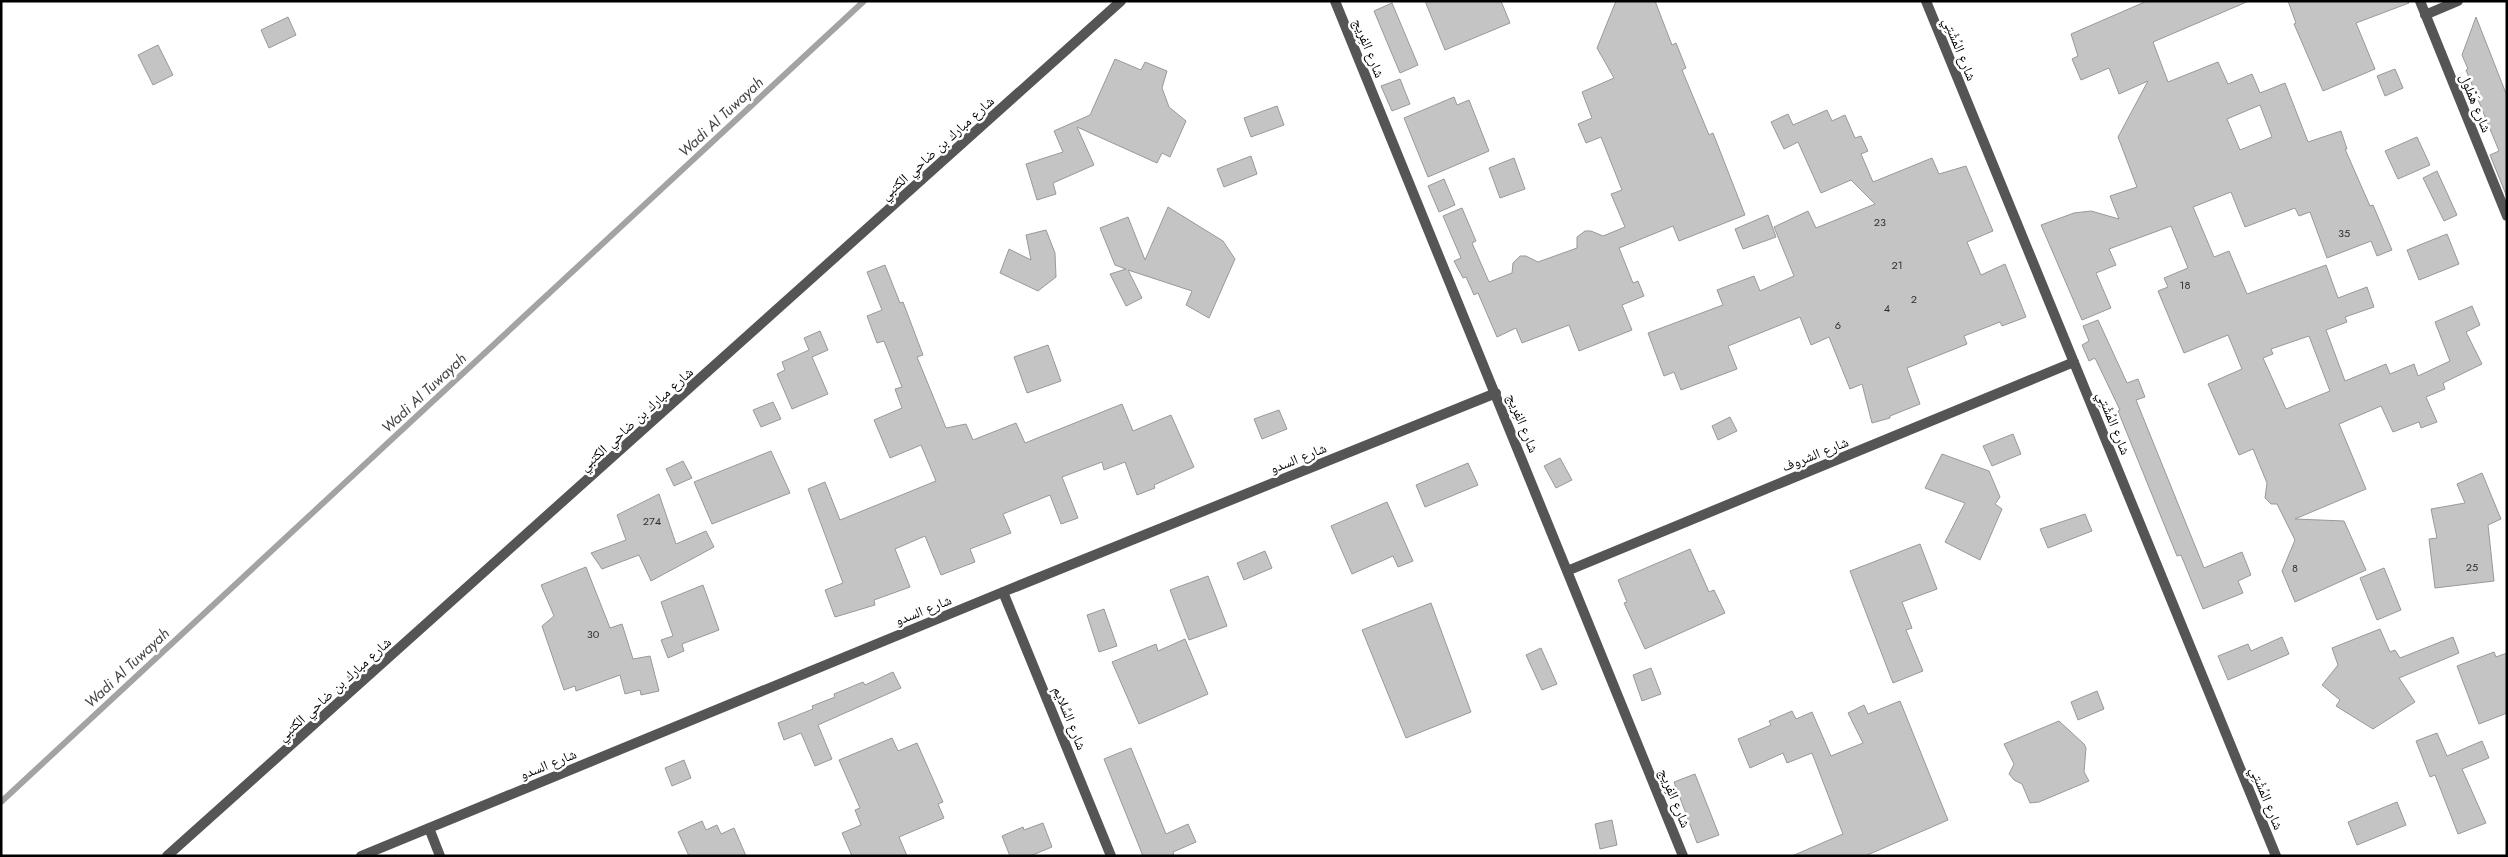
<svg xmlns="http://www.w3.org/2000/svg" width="2508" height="857" viewBox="0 0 2508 857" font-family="Jost,'Noto Naskh Arabic',sans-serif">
	<rect width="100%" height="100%" fill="#fff"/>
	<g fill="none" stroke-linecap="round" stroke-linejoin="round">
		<path stroke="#a3a3a3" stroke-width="6" d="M 1,802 L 864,1"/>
	</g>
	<path fill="#c4c4c4" stroke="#999" fill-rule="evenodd" d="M 1425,1 L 1501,1 L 1510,23 L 1445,50 Z
		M 1616,1 L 1655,1 L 1672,45 L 1676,43 L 1686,68 L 1682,70 L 1709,135 L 1713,133 L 1745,215 L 1679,241 L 1673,226 L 1619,248 L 1633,283 L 1638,281 L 1644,296 L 1622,305 L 1632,330 L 1579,351 L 1569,325 L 1522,343 L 1516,328 L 1497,337 L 1478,293 L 1474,295 L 1466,277 L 1463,278 L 1454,261 L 1461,258 L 1443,216 L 1462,208 L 1476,241 L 1472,243 L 1489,282 L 1512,273 L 1513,263 L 1520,256 L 1526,256 L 1538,262 L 1577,248 L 1577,237 L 1585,231 L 1591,231 L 1603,236 L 1625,227 L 1611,194 L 1622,190 L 1601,137 L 1586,143 L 1578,124 L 1592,118 L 1582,92 L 1614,78 L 1597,48 Z
		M 2147,1 L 2249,1 L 2153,42 L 2168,82 L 2218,62 L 2228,84 L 2252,74 L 2260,93 L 2285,83 L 2308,142 L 2341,131 L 2347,149 L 2345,149 L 2370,206 L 2373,205 L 2392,250 L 2377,256 L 2371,241 L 2327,258 L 2310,212 L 2299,216 L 2295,208 L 2245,227 L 2231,192 L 2193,207 L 2214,257 L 2229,251 L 2247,294 L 2326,265 L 2338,298 L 2367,287 L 2374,307 L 2345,317 L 2347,322 L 2326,330 L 2345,381 L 2386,364 L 2390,374 L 2414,364 L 2418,376 L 2450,361 L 2435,322 L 2472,306 L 2480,325 L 2466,332 L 2482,364 L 2443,383 L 2445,389 L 2426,397 L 2437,422 L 2421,428 L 2419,422 L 2393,432 L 2381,406 L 2339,424 L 2366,489 L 2295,519 L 2344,521 L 2366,570 L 2295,602 L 2282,571 L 2295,540 L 2277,504 L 2271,504 L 2265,498 L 2267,483 L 2253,449 L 2239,455 L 2208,384 L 2242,369 L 2228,335 L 2184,353 L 2158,291 L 2168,287 L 2164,278 L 2188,268 L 2171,226 L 2109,249 L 2116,265 L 2096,273 L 2111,308 L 2082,320 L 2041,225 L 2074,213 L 2091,211 L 2119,219 L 2110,196 L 2137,187 L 2118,137 L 2148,81 L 2119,94 L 2109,68 L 2081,80 L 2072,59 L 2078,56 L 2071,34 ZM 2260,105 L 2272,137 L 2240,150 L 2227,119 ZM 2309,336 L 2330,391 L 2286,409 L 2263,358 L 2273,354 L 2271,349 Z
		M 2288,1 L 2409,1 L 2409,3 L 2356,23 L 2375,69 L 2323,91 L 2294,24 L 2296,23 Z
		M 1392,3 L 1418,65 L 1400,73 L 1374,11 Z
		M 288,17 L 296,35 L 269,48 L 261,30 Z
		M 2476,17 L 2507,96 L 2507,197 L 2490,155 L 2499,151 L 2466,70 L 2468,69 L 2462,55 Z
		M 158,45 L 173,75 L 153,85 L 138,55 Z
		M 1115,59 L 1141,70 L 1145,62 L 1167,71 L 1162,88 L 1169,107 L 1186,121 L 1170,157 L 1162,153 L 1157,163 L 1077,127 L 1094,165 L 1053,183 L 1056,194 L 1037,200 L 1026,164 L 1063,152 L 1054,131 L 1090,115 Z
		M 2395,69 L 2403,88 L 2385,96 L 2377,76 Z
		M 1400,79 L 1410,104 L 1392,111 L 1381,86 Z
		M 1454,97 L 1457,105 L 1469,100 L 1489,151 L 1428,177 L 1404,118 Z
		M 1277,106 L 1284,125 L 1251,137 L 1244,118 Z
		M 1827,110 L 1832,121 L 1845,115 L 1855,138 L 1861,136 L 1868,151 L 1861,154 L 1873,182 L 1932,158 L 1939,174 L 1966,166 L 1993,231 L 1967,242 L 1981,275 L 2005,264 L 2026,317 L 2002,326 L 2000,322 L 1964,336 L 1967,344 L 1907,368 L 1920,404 L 1890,416 L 1890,418 L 1872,423 L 1862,384 L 1850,389 L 1829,337 L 1811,345 L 1800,317 L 1728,346 L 1737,369 L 1681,390 L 1674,372 L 1664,376 L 1648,333 L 1723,305 L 1717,290 L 1754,276 L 1760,291 L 1794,276 L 1774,227 L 1808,211 L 1816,228 L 1875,204 L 1851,180 L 1821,193 L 1798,142 L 1784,149 L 1771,122 L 1788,114 L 1793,125 Z
		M 2417,137 L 2430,165 L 2398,179 L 2385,151 Z
		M 1251,156 L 1257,174 L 1224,187 L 1217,169 Z
		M 1514,158 L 1525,189 L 1500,198 L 1489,168 Z
		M 2437,171 L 2457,215 L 2444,221 L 2423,178 Z
		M 1444,179 L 1455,205 L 1439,212 L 1428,186 Z
		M 1168,207 L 1223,241 L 1235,259 L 1209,318 L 1186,305 L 1192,291 L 1128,270 L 1142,298 L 1126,306 L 1110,274 L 1126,269 L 1115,265 L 1100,228 L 1128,217 L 1145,260 Z
		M 1768,215 L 1776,237 L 1743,249 L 1735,229 Z
		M 1046,230 L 1055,253 L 1056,277 L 1038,291 L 1000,273 L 1009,249 L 1031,260 L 1026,235 Z
		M 2447,234 L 2459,264 L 2419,280 L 2407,250 Z
		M 885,265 L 900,303 L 903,302 L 923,355 L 917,357 L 946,428 L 966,424 L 973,440 L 1016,423 L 1025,443 L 1122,404 L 1133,431 L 1171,415 L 1194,467 L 1154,485 L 1155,488 L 1137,495 L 1125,462 L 1104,470 L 1102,462 L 1062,477 L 1078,518 L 1061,524 L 1050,495 L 1003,514 L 1011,533 L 970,549 L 975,562 L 941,575 L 925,536 L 895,549 L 910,587 L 874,600 L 875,605 L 835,617 L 825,590 L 843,583 L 808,489 L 825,482 L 840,520 L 936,481 L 921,445 L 890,458 L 874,420 L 902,408 L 895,389 L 902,387 L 884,341 L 877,343 L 867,316 L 882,310 L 867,272 Z
		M 2098,320 L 2127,383 L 2138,379 L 2145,397 L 2136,400 L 2204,568 L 2242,552 L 2251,575 L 2238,581 L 2243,593 L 2203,609 L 2181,555 L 2177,556 L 2118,411 L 2120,410 L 2095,358 L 2089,361 L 2082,345 L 2089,341 L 2083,326 Z
		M 820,331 L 828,350 L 812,357 L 828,394 L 792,409 L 777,374 L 785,370 L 782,362 L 809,350 L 804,338 Z
		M 1048,345 L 1061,381 L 1027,393 L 1014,357 Z
		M 773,402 L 781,419 L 761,427 L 753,410 Z
		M 1279,410 L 1287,429 L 1262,439 L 1254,419 Z
		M 1730,417 L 1737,431 L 1718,440 L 1712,426 Z
		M 2013,434 L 2021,454 L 1992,466 L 1983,446 Z
		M 771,451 L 790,493 L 712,524 L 694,482 Z
		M 1942,454 L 1989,471 L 2000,497 L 1995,504 L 2002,509 L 1980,560 L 1945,542 L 1965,503 L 1925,488 Z
		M 1560,458 L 1572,480 L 1556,488 L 1544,466 Z
		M 683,461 L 692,478 L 674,486 L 666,469 Z
		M 1468,463 L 1478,485 L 1425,507 L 1416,485 Z
		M 2482,473 L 2501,519 L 2488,525 L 2494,581 L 2435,588 L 2429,539 L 2437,538 L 2431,509 L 2465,503 L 2457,484 Z
		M 659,494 L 676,544 L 706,531 L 714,547 L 651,581 L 639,555 L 602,569 L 591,553 L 626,540 L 617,515 Z
		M 1387,502 L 1413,561 L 1398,567 L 1393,556 L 1352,574 L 1331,526 Z
		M 2085,514 L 2092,531 L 2048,548 L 2040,529 Z
		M 1920,544 L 1937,589 L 1902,602 L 1912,628 L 1906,630 L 1923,671 L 1893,683 L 1850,571 Z
		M 1690,549 L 1709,592 L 1714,590 L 1725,613 L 1645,649 L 1624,603 L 1627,602 L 1618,580 Z
		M 1265,551 L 1272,568 L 1244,580 L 1237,563 Z
		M 586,567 L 610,628 L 622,624 L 633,659 L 650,656 L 659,691 L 641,695 L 640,690 L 625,694 L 620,675 L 576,691 L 575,686 L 564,690 L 542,626 L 554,616 L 541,585 Z
		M 2384,568 L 2401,610 L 2377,620 L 2360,578 Z
		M 1208,576 L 1227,626 L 1189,640 L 1170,590 Z
		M 703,585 L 719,630 L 682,644 L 684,651 L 668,658 L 661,640 L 673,636 L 661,602 Z
		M 1431,603 L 1471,712 L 1406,738 L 1362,630 Z
		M 1104,609 L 1117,646 L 1099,652 L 1087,615 Z
		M 2380,629 L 2390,652 L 2395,650 L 2400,658 L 2453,637 L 2459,653 L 2399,678 L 2415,702 L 2373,729 L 2336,706 L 2340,700 L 2322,685 L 2338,665 L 2332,648 Z
		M 2282,637 L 2289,654 L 2228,680 L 2218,656 L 2248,644 L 2251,651 Z
		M 1185,639 L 1208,694 L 1139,724 L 1112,662 L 1156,644 L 1158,651 Z
		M 1541,648 L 1557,684 L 1542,690 L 1526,655 Z
		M 2494,652 L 2496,657 L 2507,653 L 2507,713 L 2479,724 L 2457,666 Z
		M 1651,668 L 1661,694 L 1642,701 L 1633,675 Z
		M 893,672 L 901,688 L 818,725 L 832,759 L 815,766 L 801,733 L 784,740 L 778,723 L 813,709 L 812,706 L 835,697 L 834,694 L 863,682 L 865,685 Z
		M 2097,691 L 2104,709 L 2078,720 L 2071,702 Z
		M 1900,701 L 1948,820 L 1865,856 L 1792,856 L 1843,834 L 1812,753 L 1787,763 L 1783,753 L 1750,768 L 1738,739 L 1771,725 L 1769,721 L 1792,711 L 1796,719 L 1812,712 L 1831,756 L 1863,743 L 1848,713 L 1864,705 L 1868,714 Z
		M 2059,721 L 2084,744 L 2086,748 L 2084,772 L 2089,781 L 2039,802 L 2030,803 L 2022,784 L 2014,780 L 2009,774 L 2014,764 L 2004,744 Z
		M 2437,733 L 2447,756 L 2482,741 L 2489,758 L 2462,769 L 2486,823 L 2458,834 L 2435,775 L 2430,777 L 2416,741 Z
		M 892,738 L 898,751 L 917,743 L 943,802 L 938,804 L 944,818 L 899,837 L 907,856 L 852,856 L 842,833 L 861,825 L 855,810 L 860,808 L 839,760 Z
		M 1131,748 L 1166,834 L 1188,824 L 1196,842 L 1173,852 L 1174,856 L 1143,856 L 1104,759 Z
		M 684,760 L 691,778 L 672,786 L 665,768 Z
		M 1695,774 L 1719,835 L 1697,843 L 1674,782 Z
		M 2397,802 L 2406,825 L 2357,845 L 2348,822 Z
		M 1612,820 L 1617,845 L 1600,849 L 1595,824 Z
		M 702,821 L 706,830 L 717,825 L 721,834 L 734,828 L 746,856 L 689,856 L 678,832 Z
		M 1043,823 L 1052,847 L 1030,856 L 1010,856 L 1002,836 L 1023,827 L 1024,830 Z"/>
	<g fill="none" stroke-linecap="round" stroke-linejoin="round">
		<path stroke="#555" stroke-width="10" d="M 1335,1 L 1683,856
			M 1926,1 L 2276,856
			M 2420,1 L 2507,216
			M 2425,15 L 2458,1
			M 1567,571 L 2074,362
			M 1003,592 L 1111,856
			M 429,828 L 440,856
			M 167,856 L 1121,1
			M 361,856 L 1003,592 L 1496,393"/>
	</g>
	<g text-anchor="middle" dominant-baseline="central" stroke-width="5" stroke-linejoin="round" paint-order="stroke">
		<g font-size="11" fill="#313131">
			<text x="1880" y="222">23</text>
			<text x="2344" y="233">35</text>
			<text x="1897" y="265">21</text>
			<text x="2185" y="285">18</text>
			<text x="1914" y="299">2</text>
			<text x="1887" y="308">4</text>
			<text x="1838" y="325">6</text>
			<text x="652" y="521">274</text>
			<text x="2472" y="567">25</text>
			<text x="2295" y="568">8</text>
			<text x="593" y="634">30</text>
		</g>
		<g font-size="14" fill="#000" stroke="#fff">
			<text transform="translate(1369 48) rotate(68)">شارع الفِريج</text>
			<text transform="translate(1960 49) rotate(68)">شارع المُشْتِي</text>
			<text transform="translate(2476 103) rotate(68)">شارع هَمْلول</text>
			<text transform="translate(937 148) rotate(-42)">شارع مبارك بن ضاحي الكتبي</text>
			<text transform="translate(636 419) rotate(-42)">شارع مبارك بن ضاحي الكتبي</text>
			<text transform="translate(1523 423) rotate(68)">شارع الفِريج</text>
			<text transform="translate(2114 423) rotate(68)">شارع المُشْتِي</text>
			<text transform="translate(1815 454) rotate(-22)">شارع الشروف</text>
			<text transform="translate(1298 458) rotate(-22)">شارع السدو</text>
			<text transform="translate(923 610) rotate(-22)">شارع السدو</text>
			<text transform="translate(334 689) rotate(-42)">شارع مبارك بن ضاحي الكتبي</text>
			<text transform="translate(1070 718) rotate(68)">شارع السَّلايم</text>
			<text transform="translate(548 764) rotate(-22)">شارع السدو</text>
			<text transform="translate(1675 798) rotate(68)">شارع الفِريج</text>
			<text transform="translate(2267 798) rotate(68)">شارع المُشْتِي</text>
		</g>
		<g font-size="15" font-style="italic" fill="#444" stroke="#fff">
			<text transform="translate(721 117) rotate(-43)">Wadi Al Tuwayah</text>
			<text transform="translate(424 393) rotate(-43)">Wadi Al Tuwayah</text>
			<text transform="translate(127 668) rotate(-43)">Wadi Al Tuwayah</text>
		</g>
	</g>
	<rect width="2508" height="857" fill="none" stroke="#000000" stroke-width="5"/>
</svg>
